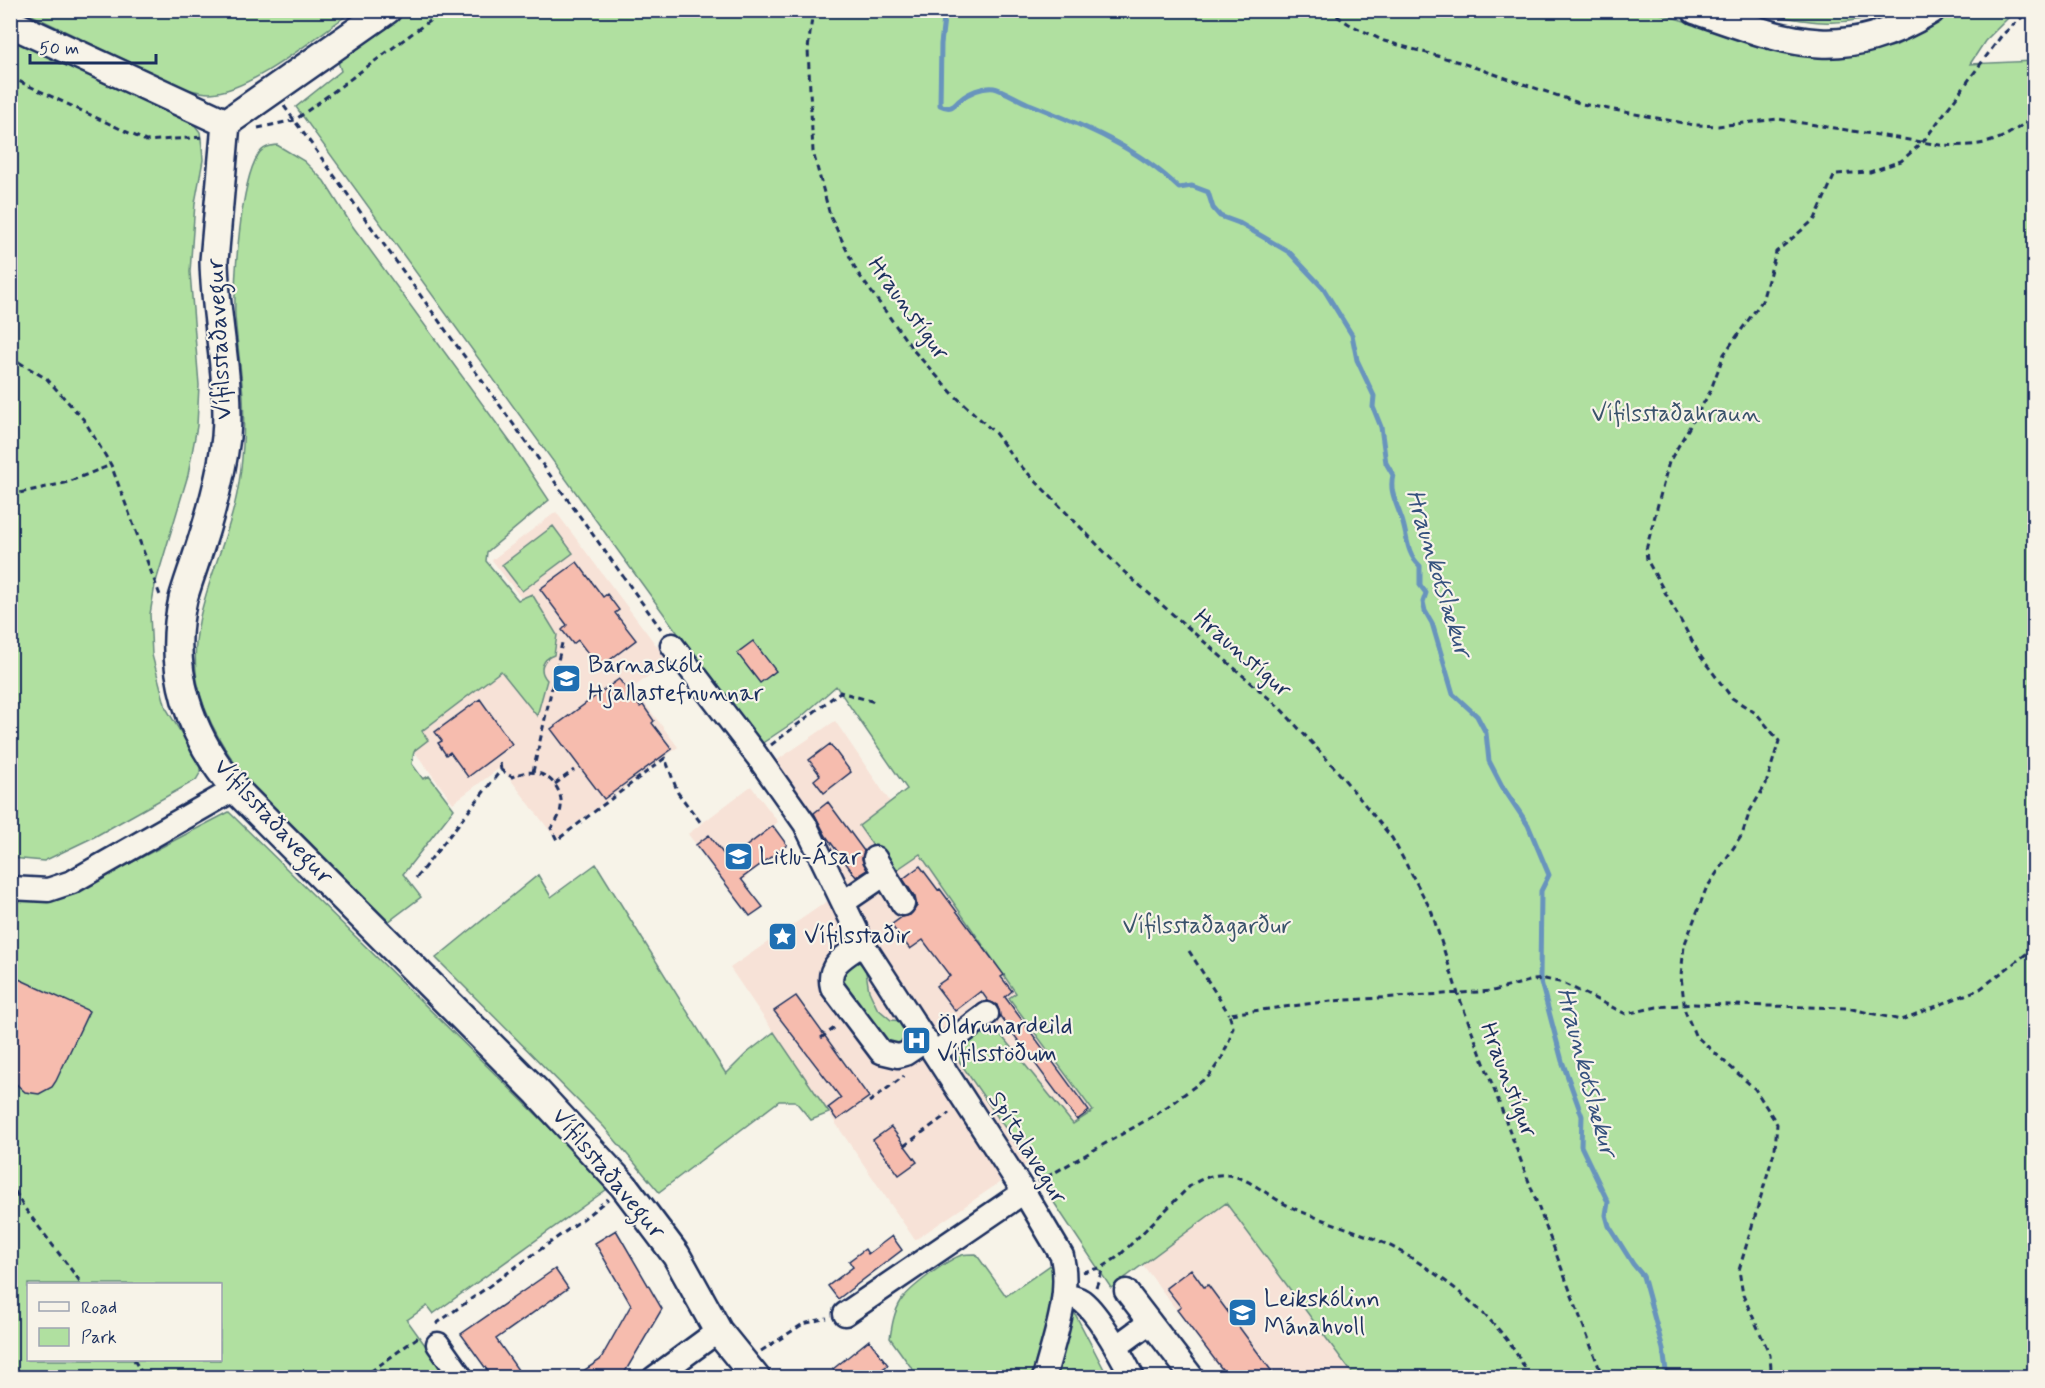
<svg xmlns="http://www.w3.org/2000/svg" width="2045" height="1388" viewBox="0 0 2045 1388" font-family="Mynerve,sans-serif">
	<rect width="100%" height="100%" fill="#f7f3e8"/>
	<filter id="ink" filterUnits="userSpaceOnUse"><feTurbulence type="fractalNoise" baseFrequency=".0167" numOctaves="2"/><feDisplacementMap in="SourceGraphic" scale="12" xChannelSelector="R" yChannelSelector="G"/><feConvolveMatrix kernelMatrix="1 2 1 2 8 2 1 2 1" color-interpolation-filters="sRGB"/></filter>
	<g filter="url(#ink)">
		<path fill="#f7e2d7" d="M 556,512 L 668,661 L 633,688 L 678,747 L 556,839 L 501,767 L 453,803 L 414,751 L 428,740 L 421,731 L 549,635 L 492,560 Z
			M 835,721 L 1102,1113 L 915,1240 L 730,968 L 848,887 L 767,767 Z
			M 751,786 L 778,822 L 773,826 L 787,845 L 750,873 L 743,881 L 763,907 L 750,916 L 688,834 Z
			M 1226,1203 L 1355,1377 L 1226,1377 L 1143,1265 Z"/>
		<path fill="#b0e0a0" stroke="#66887f" stroke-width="1.5" fill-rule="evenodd" d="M 1649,10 L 1739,38 L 1845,53 L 1895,46 L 1926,30 L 1955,11 L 2015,11 L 1985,41 L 1970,64 L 2034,61 L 2034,1377 L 1355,1377 L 1226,1203 L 1111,1288 L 1045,1189 L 1037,1174 L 952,1051 L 975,1032 L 985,1035 L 996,1029 L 1073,1124 L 1093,1111 L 1009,998 L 1016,993 L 920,854 L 892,873 L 859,826 L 907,789 L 836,686 L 800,718 L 761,744 L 706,672 L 296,107 L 341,71 L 334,49 L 388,11 Z
			M 23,11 L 353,11 C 319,34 251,92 210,93 C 201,93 191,90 183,88 Z
			M 1752,11 L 1885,10 L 1885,11 C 1843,31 1796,20 1752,11 Z
			M 11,36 L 187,115 L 200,132 L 202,147 L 203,160 L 195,203 L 190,272 L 199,385 L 197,426 L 188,475 L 155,585 L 150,614 L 152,655 L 166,708 L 200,764 L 200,773 L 196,780 L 94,837 L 44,861 L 11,858 Z
			M 277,145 L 304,161 L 324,181 L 351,224 L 513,446 L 549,500 L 487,552 L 486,561 L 518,600 L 532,594 L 557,635 L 554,655 C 542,659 538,670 547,680 L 537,716 L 501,671 L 422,731 L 428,740 L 414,751 L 412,764 L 423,779 L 429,776 L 454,809 L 403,874 L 421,897 L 384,925 L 256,791 C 230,759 204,721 197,680 C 188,623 216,571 231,518 C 243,478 245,437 243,396 C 241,369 237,342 235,315 C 234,279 240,184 258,155 C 263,147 269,146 277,145 Z
			M 553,526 L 573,553 L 522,591 L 502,565 Z
			M 229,812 L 610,1187 L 433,1314 L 427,1306 L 407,1320 L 448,1377 L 11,1377 L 10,885 L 69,895 ZM 28,1284 L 220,1284 L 220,1360 L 28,1360 Z
			M 596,864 L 726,1074 L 747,1053 L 774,1032 L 829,1113 L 811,1120 L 795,1101 L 779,1101 L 659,1192 L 604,1127 L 436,958 L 538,875 L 551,897 Z
			M 855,960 L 865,966 L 869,991 L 877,1008 L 891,1020 L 903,1021 L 909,1030 C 908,1044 901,1045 889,1044 L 884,1040 L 843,981 L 841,976 Z
			M 976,1254 L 1006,1296 L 1055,1262 L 1056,1294 L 1038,1377 L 918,1377 L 890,1338 C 892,1325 894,1312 901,1301 C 908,1289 948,1259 962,1255 C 966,1254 972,1254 976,1254 Z
			M 1071,1306 L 1108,1377 L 1052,1377 Z"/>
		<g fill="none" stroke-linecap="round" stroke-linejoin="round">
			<path stroke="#6894bd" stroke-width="5" d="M 945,10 L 941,44 L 940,105 C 944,107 949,109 953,106 C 956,105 957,102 960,100 C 969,92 982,87 994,88 C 1001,89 1019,100 1027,103 C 1082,125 1136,146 1179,188 L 1192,186 L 1208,192 L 1213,208 L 1220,216 L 1239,223 L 1289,252 L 1323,288 L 1352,335 L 1357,360 L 1374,396 L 1373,407 L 1381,427 L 1386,463 L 1393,475 C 1389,491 1396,502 1401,517 C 1408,535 1405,552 1420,566 L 1420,585 L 1426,593 L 1423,602 L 1425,611 L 1432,623 L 1453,694 L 1477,716 L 1486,733 L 1489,761 L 1502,786 L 1528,825 L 1549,875 L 1541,891 L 1540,978 L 1562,1061 L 1582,1116 L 1581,1146 L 1608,1202 L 1606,1215 L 1609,1226 L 1633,1264 L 1643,1276 L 1663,1349 L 1667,1378"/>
		</g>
		<path fill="#f6bcae" stroke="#1b2f5e" stroke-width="1.5" d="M 577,562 L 603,597 L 607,594 L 619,610 L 615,613 L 636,640 L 599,668 L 578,640 L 573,644 L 562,630 L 567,625 L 540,589 Z
			M 753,641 L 776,671 L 760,683 L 737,653 Z
			M 619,679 L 640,707 L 643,705 L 654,721 L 652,723 L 672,749 L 604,799 L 551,729 Z
			M 480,699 L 512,744 L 468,777 L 450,752 L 446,755 L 438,743 L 442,741 L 435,732 Z
			M 830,744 L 851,772 L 824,793 L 814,780 L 820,775 L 809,760 Z
			M 828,802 L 864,851 L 862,859 L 867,870 L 856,877 L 826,836 L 814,813 Z
			M 773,826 L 787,845 L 741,879 L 763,907 L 750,916 L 696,845 L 709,835 L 728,860 Z
			M 920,866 L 938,890 L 940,889 L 1004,975 L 1001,977 L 1012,991 L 1005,997 L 1089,1111 L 1077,1120 L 1000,1016 L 997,1005 L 988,1001 L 981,991 L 955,1011 L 936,986 L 950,976 L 923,940 L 910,949 L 891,925 L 902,917 L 910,915 L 917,906 L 915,897 L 903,879 Z
			M 10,975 L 89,1011 L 56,1081 L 52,1087 L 39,1094 L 25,1092 L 14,1082 L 11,1075 Z
			M 796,996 L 869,1097 L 837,1120 L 828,1108 L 841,1098 L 774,1011 Z
			M 891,1127 L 917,1162 L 899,1175 L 873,1140 Z
			M 616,1230 L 662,1309 L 622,1377 L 574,1377 L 600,1360 L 631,1305 L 595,1243 Z
			M 892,1236 L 902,1250 L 838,1299 L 828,1286 L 853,1267 L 849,1261 L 865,1249 L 868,1254 Z
			M 555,1269 L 568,1288 L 496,1339 L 523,1377 L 492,1377 L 461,1334 Z
			M 1191,1269 L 1204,1287 L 1208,1285 L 1276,1377 L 1228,1377 L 1177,1310 L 1181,1307 L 1166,1288 Z
			M 869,1340 L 888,1365 L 880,1371 L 885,1377 L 840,1377 L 833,1369 Z"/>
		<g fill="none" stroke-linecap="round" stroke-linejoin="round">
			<defs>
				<path id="minor" d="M 672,645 L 757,756 L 805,824 L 863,944 L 1024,1192 L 1062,1256 C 1071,1296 1054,1339 1044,1378
					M 875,858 L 903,904
					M 10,888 L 48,890 L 72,882 L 235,789
					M 844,902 L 885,874
					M 863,944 C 847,955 826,964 832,987 L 881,1052 L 898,1056 L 905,1054 L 926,1040
					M 935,1053 L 987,1014
					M 1126,1291 L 1193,1378
					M 1064,1296 C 1071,1296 1076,1297 1082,1301 C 1100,1315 1122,1357 1133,1378
					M 845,1314 L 1024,1192
					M 438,1344 L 462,1378
					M 1116,1347 L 1150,1322
					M 654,1378 L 718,1331"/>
				<path id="major" d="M 1696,10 C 1788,42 1841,65 1931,10
					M 10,23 L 226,123
					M 226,123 L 214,261 C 215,320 231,379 226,437 C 221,481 208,524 194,565 C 190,577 186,588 183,599 C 167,669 189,735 235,789 L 538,1093 L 624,1186 L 676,1255 L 718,1331 L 756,1378
					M 226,123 L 387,10"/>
			</defs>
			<use href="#minor" stroke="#1b2f5e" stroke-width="27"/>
			<use href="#major" stroke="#1b2f5e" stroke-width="32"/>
			<path stroke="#1b2f5e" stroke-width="3" stroke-dasharray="6 4.5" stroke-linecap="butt" d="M 813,10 L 808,49 L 813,152 L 830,215 L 857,272 L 914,351 L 953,394 L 995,433 L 1016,461 L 1122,570 L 1280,708 L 1334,767 L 1392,838 L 1431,910 L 1458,994 L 1603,1378
				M 1328,10 L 1349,24 L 1384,41 L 1459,62 L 1582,104 L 1694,125 L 1718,126 L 1778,119 L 1940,145 C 1983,147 2001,143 2034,116
				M 10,77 L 146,141 L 204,137
				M 284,106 L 661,629
				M 258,128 L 295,120 L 444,10
				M 10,357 L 47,379 L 84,420 L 111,465 L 161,598
				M 10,495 L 65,483 L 111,465
				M 771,745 L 840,692 L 875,702
				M 500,763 L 501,770
				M 533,772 L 562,643
				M 555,784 L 574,770
				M 416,878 L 501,770 L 512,777 C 547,758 578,799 551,828 L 557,840 L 665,758 L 678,793 L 701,823
				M 1189,951 L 1229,1014
				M 821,1038 L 837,1026
				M 869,1102 L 904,1076
				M 904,1146 L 949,1113
				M 10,1182 L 23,1206 L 82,1284
				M 1038,1182 L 1157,1114 L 1209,1076 L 1222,1058 L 1230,1038 L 1233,1027 L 1229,1014 L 1331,1001 L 1493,991 L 1533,980 L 1545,979 L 1563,983 L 1626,1014 L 1657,1007 L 1694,1004 L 1847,1008 L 1901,1020 L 1980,989 L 2034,948
				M 1083,1272 L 1103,1267 L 1119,1256 L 1190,1186 C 1234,1157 1255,1191 1293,1208 C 1327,1223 1364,1232 1396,1249 C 1435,1270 1490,1312 1514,1350 C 1520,1359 1525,1368 1530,1378
				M 1096,1287 L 1103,1268
				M 436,1324 L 583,1219 L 608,1199
				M 761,1351 L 803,1324 L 827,1318
				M 134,1360 L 145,1378
				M 362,1378 L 421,1335
				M 1356,1378 L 1359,1375 L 1361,1378
				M 1767,1378 L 1771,1370 L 1770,1355 L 1743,1295 L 1739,1270 L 1775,1149 L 1777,1124 L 1755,1089 L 1695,1035 L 1685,1011 L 1681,976 L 1684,946 L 1706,889 L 1742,835 L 1750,811 L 1766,784 L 1779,741 L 1757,714 L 1732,698 L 1701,657 L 1647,560 L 1646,550 L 1669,462 L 1710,392 L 1724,354 L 1762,301 L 1776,252 L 1815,219 L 1835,174 L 1870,172 L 1901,161 L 1923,142 L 2002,35 L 2030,10"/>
			<use href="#minor" stroke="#f7f3e8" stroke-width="22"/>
			<use href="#major" stroke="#f7f3e8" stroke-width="27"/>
		</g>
	</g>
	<defs>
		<symbol id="school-square" viewBox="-11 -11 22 22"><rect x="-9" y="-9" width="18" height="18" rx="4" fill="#1f6fb2" stroke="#f7f3e8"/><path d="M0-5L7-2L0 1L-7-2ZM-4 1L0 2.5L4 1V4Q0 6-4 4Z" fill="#fff"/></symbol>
		<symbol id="sight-square" viewBox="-11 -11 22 22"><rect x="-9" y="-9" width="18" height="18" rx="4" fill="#1f6fb2" stroke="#f7f3e8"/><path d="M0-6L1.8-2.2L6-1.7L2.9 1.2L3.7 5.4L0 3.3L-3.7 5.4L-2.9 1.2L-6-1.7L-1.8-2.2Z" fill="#fff"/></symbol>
		<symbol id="hospital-square" viewBox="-11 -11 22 22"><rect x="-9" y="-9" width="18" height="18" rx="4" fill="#1f6fb2" stroke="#f7f3e8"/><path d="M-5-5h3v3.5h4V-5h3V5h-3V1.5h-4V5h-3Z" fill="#fff"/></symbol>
	</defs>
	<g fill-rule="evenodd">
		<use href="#school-square" x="550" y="662" width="33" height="33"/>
		<use href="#school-square" x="722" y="840" width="33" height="33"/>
		<use href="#sight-square" x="766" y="920" width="33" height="33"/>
		<use href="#hospital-square" x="900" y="1024" width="33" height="33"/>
		<use href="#school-square" x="1226" y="1296" width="33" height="33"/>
	</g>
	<g text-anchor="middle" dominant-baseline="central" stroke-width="4.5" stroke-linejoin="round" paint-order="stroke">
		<g font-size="24" fill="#1b2f5e" stroke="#f7f3e8">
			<text transform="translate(908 309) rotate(54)">Hraunstígur</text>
			<text transform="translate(220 339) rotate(-93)">Vífilsstaðavegur</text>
			<text transform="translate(1242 654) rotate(41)">Hraunstígur</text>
			<text transform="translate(273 822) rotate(47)">Vífilsstaðavegur</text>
			<text transform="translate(1508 1080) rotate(69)">Hraunstígur</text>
			<text transform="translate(1027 1148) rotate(58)">Spítalavegur</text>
			<text transform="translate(608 1174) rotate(50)">Vífilsstaðavegur</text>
		</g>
		<g font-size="24" fill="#39526b" stroke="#f7f3e8">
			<text x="1676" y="414">Vífilsstaðahraun</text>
			<text x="1207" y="926">Vífilsstaðagarður</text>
		</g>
		<g font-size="24" fill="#1b2f5e" stroke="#f7f3e8" text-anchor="start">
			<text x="588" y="665">Barnaskóli<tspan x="588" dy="28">Hjallastefnunnar</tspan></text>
			<text x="759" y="857">Litlu-Ásar</text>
			<text x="804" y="936">Vífilsstaðir</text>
			<text x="937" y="1026">Öldrunardeild<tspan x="937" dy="28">Vífilsstöðum</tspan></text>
			<text x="1264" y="1299">Leikskólinn<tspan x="1264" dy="28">Mánahvoll</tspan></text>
		</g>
		<g font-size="26" font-style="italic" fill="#35517e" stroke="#f7f3e8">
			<text transform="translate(1438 573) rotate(73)">Hraunkotslækur</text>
			<text transform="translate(1586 1072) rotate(75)">Hraunkotslækur</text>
		</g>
	</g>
	<rect width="2045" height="1388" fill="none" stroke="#f7f3e8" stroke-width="36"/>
	<rect x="18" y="18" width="2009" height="1352" fill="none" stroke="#1b2f5e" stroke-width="2" filter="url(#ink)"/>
	<rect x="27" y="1283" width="195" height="78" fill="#f7f3e8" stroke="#9fa5b1" stroke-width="1.5"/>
	<rect x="39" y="1302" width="30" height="9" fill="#f7f3e8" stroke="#9fa5b1" stroke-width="1.5"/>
	<text x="81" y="1313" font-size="18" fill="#1b2f5e">Road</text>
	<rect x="39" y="1328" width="30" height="18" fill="#b0e0a0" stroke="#9fa5b1" stroke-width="1.5"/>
	<text x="81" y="1343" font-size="18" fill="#1b2f5e">Park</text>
	<path d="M30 54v9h126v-9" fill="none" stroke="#1b2f5e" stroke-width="3"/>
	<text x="39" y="54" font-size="18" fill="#1b2f5e" stroke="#f7f3e8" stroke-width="4.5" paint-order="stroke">50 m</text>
</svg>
